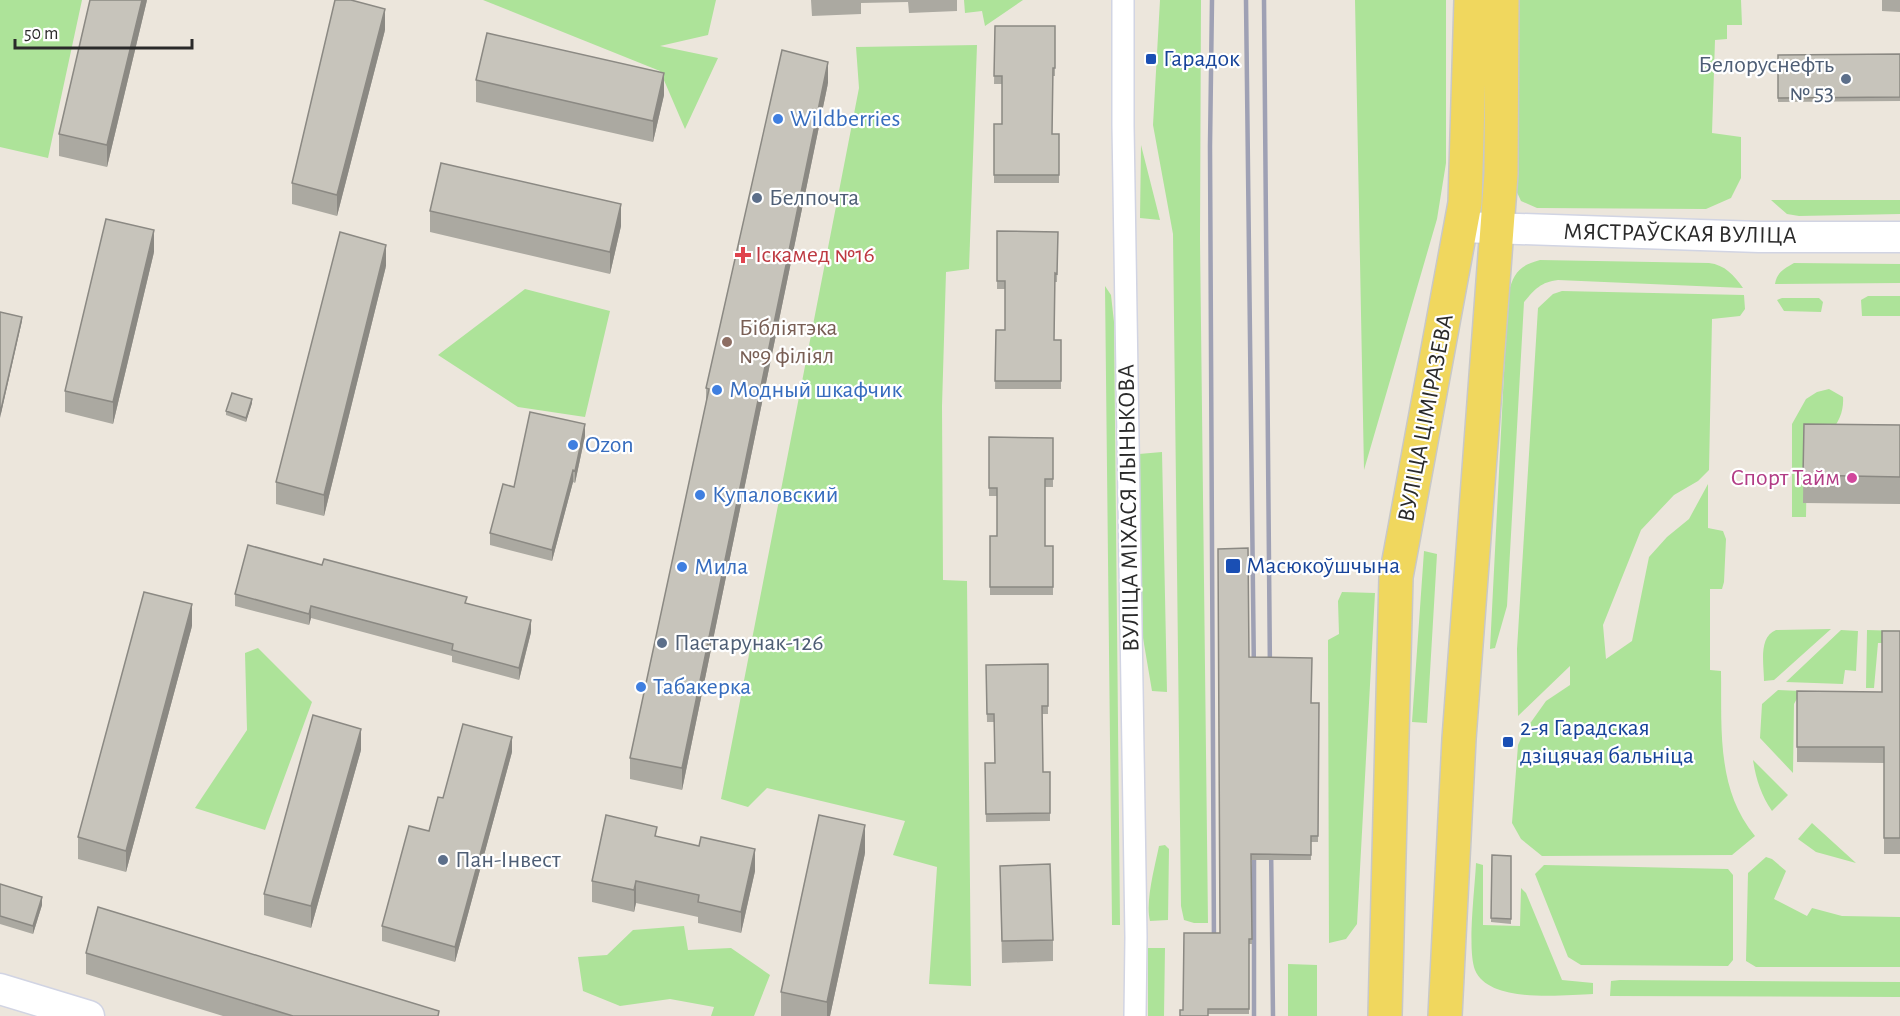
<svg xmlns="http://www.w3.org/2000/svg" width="1900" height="1016" viewBox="0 0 1900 1016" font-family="'Alegreya Sans',sans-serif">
	<rect width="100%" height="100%" fill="#ece6dc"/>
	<path fill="#ade399" d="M 0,0 L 82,0 L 48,158 L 0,147 Z
		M 483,0 L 716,0 L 708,35 L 660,46 L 718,58 L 685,129 L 660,71 Z
		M 964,0 L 1023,0 L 985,26 L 982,11 L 965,13 Z
		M 1160,0 L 1201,0 L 1200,239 L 1208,923 L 1194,923 L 1184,920 L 1181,906 L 1173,234 L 1153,125 Z
		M 1355,0 L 1446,0 L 1446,163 L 1437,219 L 1364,470 Z
		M 1519,0 L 1741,0 L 1742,25 L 1727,25 L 1727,39 L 1715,40 L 1712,133 L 1741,137 L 1741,178 L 1731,198 L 1706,209 L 1537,208 L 1521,201 L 1515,188 Z
		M 977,45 L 969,269 L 946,272 L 942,406 L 943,580 L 967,581 L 971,986 L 929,984 L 937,867 L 893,855 L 905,821 L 767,788 L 748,807 L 721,799 L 859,88 L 856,47 Z
		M 1141,145 L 1160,220 L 1140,218 Z
		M 1771,200 L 1900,200 L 1900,214 L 1799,216 L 1787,214 Z
		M 1540,260 L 1709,263 C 1725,265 1734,275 1743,288 L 1558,280 C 1541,282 1535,289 1524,302 L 1507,606 L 1495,648 L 1490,649 L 1508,294 C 1514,273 1518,266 1540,260 Z
		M 1794,263 L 1900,264 L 1900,283 L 1775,284 C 1777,272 1784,269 1794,263 Z
		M 1105,286 L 1111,295 L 1114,322 L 1120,925 L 1112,925 Z
		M 525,289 L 610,311 L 585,417 L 518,407 L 438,355 Z
		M 1562,291 L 1744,295 L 1745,309 L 1740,316 L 1712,319 L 1709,470 L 1698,481 L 1674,495 L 1641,530 L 1603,625 L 1606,659 L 1632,641 L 1649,557 L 1667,537 L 1689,519 L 1708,484 L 1708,528 L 1723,531 L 1726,539 L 1724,582 L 1722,589 L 1710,589 L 1710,670 L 1721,671 C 1722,728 1716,789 1755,836 L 1732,855 L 1542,856 L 1521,839 L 1512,823 L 1518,745 L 1524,732 L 1546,701 L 1570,685 L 1570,666 L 1518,716 L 1517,649 L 1538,308 L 1553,294 Z
		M 1868,296 L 1900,296 L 1900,316 L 1862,316 L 1861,300 Z
		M 1782,298 L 1819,298 L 1823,302 L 1821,312 L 1784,311 L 1777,300 Z
		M 1829,389 L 1843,397 C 1845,424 1824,439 1807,456 L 1806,517 L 1792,517 L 1792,424 L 1806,399 L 1817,392 Z
		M 1162,452 L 1167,692 L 1152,691 L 1143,638 L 1139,454 Z
		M 1424,551 L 1437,554 L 1427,723 L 1412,722 Z
		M 1342,592 L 1375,593 L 1357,924 L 1346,939 L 1329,943 L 1328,640 L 1339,634 L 1338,601 Z
		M 1831,629 L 1774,680 L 1764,681 C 1764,665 1758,637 1776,630 Z
		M 1841,630 L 1858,631 L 1856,671 L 1845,670 L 1843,684 L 1786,682 Z
		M 1867,630 L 1900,631 L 1900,643 L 1878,643 L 1874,688 L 1866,688 Z
		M 258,648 L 312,702 L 265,830 L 195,808 L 247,730 L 245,653 Z
		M 1778,690 L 1801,691 L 1794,704 L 1793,773 L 1760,738 L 1762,704 Z
		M 1753,760 L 1788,795 L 1772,811 C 1761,795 1756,779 1753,760 Z
		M 1812,823 L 1856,863 L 1816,852 L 1798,839 Z
		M 1165,845 L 1169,849 L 1168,920 L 1150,921 C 1145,902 1155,866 1159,846 Z
		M 1766,857 L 1772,859 L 1786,871 L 1774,899 L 1807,916 L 1812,908 L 1842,916 L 1900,917 L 1900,967 L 1756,967 L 1746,961 L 1748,873 Z
		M 1476,863 L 1483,865 L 1483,925 L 1520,926 L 1521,888 L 1526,893 L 1562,980 L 1593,983 L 1593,994 C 1563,995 1489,1004 1475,970 C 1467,949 1475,888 1476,863 Z
		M 1544,865 L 1728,869 L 1733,875 L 1733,960 L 1728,966 L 1581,965 L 1568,957 L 1535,874 Z
		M 684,926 L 688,950 L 731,948 L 770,975 L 754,1016 L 711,1016 L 714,1007 L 670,999 L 620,1006 L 583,991 L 578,957 L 607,955 L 633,930 Z
		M 1148,948 L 1165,948 L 1164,1016 L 1148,1016 Z
		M 1288,964 L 1317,965 L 1317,1016 L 1288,1016 Z
		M 1620,980 L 1900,982 L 1900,997 L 1610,996 L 1611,981 Z"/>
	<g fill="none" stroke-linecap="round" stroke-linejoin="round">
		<defs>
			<path id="street" d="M 1123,0 L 1123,126 L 1136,937 L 1135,1016"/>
			<path id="secondary" d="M 1461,227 L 1759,237 L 1900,237
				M 0,989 L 89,1016"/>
			<path id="primary" d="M 1385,1016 L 1396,577 L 1465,203 L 1471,0
				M 1445,1016 L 1459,739 L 1501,174 L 1502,0"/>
		</defs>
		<use href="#street" stroke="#d1d4e3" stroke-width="24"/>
		<use href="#secondary" stroke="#d1d4e3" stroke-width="33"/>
		<use href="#primary" stroke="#c8c8c8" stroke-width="36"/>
		<use href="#street" stroke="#fff" stroke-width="21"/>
		<use href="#secondary" stroke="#fff" stroke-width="30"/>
		<use href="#primary" stroke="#f0d75e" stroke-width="33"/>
		<path stroke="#9fa1b4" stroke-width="4.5" d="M 1212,0 L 1210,146 L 1214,950
			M 1246,0 L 1254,675
			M 1264,0 L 1270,675
			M 1271,843 L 1273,1016
			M 1254,1016 L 1254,843"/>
	</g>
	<path fill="#aba9a1" d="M 147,0 L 107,167 L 59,156 L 59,134 Z
		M 811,0 L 957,0 L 957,11 L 909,13 L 908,2 L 861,3 L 861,14 L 812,16 Z
		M 1882,0 L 1900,0 L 1900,12 L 1882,11 Z
		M 995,26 L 1055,26 L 1055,76 L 1053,76 L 1052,134 L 1059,134 L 1059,183 L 994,183 L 994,124 L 1002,124 L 1002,84 L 994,84 Z
		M 385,30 L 337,216 L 292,204 L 292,183 Z
		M 1900,54 L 1900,101 L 1778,102 L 1778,55 Z
		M 476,80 L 664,95 L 653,142 L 476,102 Z
		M 828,83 L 682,790 L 630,779 L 630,758 L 706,404 L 706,388 Z
		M 430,211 L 621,226 L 610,274 L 430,232 Z
		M 997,231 L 1058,232 L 1057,282 L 1055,282 L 1054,340 L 1061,340 L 1061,389 L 995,389 L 996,330 L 1005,330 L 1005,289 L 997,289 Z
		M 154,252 L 113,424 L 65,412 L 65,391 Z
		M 386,266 L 324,516 L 276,504 L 276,482 Z
		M 252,403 L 246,422 L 226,415 L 226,411 Z
		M 1804,424 L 1900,425 L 1900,504 L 1803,503 Z
		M 585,436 L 575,483 L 573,482 L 552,561 L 490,545 L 490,533 L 514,487 Z
		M 989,437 L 1053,438 L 1053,487 L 1045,487 L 1045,546 L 1053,546 L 1053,595 L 990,595 L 990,536 L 997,536 L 997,496 L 989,496 Z
		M 235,594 L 467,603 L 531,632 L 519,680 L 452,662 L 452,656 L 311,618 L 309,625 L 235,606 Z
		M 192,626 L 126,872 L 78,859 L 78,837 Z
		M 1900,631 L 1900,854 L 1884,854 L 1884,763 L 1797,762 L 1797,691 L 1882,692 Z
		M 1249,657 L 1311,703 L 1319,703 L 1318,842 L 1311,842 L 1311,860 L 1251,860 L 1252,944 L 1249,944 L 1249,1014 L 1208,1014 L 1183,1010 L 1220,933 Z
		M 1048,664 L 1048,714 L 1042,714 L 1043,772 L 1050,772 L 1050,821 L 986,822 L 985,763 L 995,763 L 994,722 L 987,722 L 986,665 Z
		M 361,750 L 311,928 L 264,915 L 264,894 Z
		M 512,752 L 455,962 L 382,941 L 382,926 L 429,831 L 443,798 Z
		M 657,836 L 755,871 L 741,933 L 698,923 L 698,917 L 636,903 L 634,912 L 592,902 L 592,881 Z
		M 865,853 L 830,1016 L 781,1016 L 781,992 Z
		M 1492,855 L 1511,856 L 1511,924 L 1491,922 Z
		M 1000,866 L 1053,940 L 1053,961 L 1002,963 Z
		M 0,884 L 42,905 L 33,934 L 0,924 Z
		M 86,953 L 439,1016 L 223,1016 L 86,974 Z"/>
	<path fill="#8b8983" d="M 142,0 L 147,0 L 107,167 L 107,145 Z
		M 385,9 L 385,30 L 337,216 L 337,195 Z
		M 828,62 L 828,83 L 682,790 L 682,768 Z
		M 664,73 L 664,95 L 653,142 L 653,121 Z
		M 621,204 L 621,226 L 610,274 L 610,252 Z
		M 154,230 L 154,252 L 113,424 L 113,402 Z
		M 386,245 L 386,266 L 324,516 L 324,495 Z
		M 22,317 L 22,321 L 0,418 L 0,414 Z
		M 252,399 L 252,403 L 246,422 L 246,418 Z
		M 585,424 L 585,436 L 575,483 L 575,471 Z
		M 573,470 L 573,482 L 552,561 L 552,550 Z
		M 192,604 L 192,626 L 126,872 L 126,851 Z
		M 311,606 L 311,618 L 309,625 L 309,614 Z
		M 531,620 L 531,632 L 519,680 L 519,668 Z
		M 361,729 L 361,750 L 311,928 L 311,906 Z
		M 512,737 L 512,752 L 455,962 L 455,947 Z
		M 865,825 L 865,853 L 830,1016 L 827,1016 L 827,1002 Z
		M 755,849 L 755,871 L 741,933 L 741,912 Z
		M 636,881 L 636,903 L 634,912 L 634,890 Z
		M 42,897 L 42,905 L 33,934 L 33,926 Z"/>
	<path fill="#c7c4bb" stroke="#8b8983" stroke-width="1.5" d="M 90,0 L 142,0 L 107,145 L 59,134 Z
		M 335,0 L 351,0 L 385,9 L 337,195 L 292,183 Z
		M 995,26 L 1055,26 L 1055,68 L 1053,68 L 1052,134 L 1059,134 L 1059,175 L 994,175 L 994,124 L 1002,124 L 1002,76 L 994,76 Z
		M 487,33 L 664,73 L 653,121 L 476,80 Z
		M 782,50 L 828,62 L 682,768 L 630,758 L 709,389 L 706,388 Z
		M 1900,54 L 1900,97 L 1778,98 L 1778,55 Z
		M 441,163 L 621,204 L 610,252 L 430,211 Z
		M 106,219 L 154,230 L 113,402 L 65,391 Z
		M 997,231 L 1058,232 L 1057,274 L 1055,273 L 1054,340 L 1061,340 L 1061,381 L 995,381 L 996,330 L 1005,330 L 1005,281 L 997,281 Z
		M 340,232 L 386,245 L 324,495 L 276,482 Z
		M 0,312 L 22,317 L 0,414 Z
		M 232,393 L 252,399 L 246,418 L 226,411 Z
		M 530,412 L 585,424 L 575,471 L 573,470 L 552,550 L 490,533 L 503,484 L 514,487 Z
		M 1804,424 L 1900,425 L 1900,477 L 1803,475 Z
		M 989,437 L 1053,438 L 1053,479 L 1045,479 L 1045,546 L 1053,546 L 1053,587 L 990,587 L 990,536 L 997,536 L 997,488 L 989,488 Z
		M 248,545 L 322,565 L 324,559 L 467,597 L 465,603 L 531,620 L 519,668 L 452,650 L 453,644 L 311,606 L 309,614 L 235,594 Z
		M 1248,548 L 1249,657 L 1312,658 L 1311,703 L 1319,703 L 1318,836 L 1311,836 L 1311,855 L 1251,854 L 1252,939 L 1249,939 L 1249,1009 L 1208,1009 L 1208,1016 L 1180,1016 L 1180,1010 L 1183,1010 L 1184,933 L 1220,933 L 1218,549 Z
		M 144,592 L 192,604 L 126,851 L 78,837 Z
		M 1882,631 L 1900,631 L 1900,838 L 1884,838 L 1884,747 L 1797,747 L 1797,691 L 1882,692 Z
		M 1048,664 L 1048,706 L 1042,706 L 1043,772 L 1050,772 L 1050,813 L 986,814 L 985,763 L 995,763 L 994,714 L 987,714 L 986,665 Z
		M 313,715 L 361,729 L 311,906 L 264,894 Z
		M 463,724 L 512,737 L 455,947 L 382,926 L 409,826 L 429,831 L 438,797 L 443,798 Z
		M 606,815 L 657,827 L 655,836 L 699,846 L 701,837 L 755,849 L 741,912 L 698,902 L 699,895 L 636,881 L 634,890 L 592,881 Z
		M 819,815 L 865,825 L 827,1002 L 781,992 Z
		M 1492,855 L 1511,856 L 1511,919 L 1491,918 Z
		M 1050,864 L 1053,940 L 1002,941 L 1000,866 Z
		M 0,884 L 42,897 L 33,926 L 0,916 Z
		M 98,907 L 439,1011 L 438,1016 L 293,1016 L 86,953 Z"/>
	<g fill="#1a4fb4" stroke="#fff" stroke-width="2">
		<rect x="1145" y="53" width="12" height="12" rx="3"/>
		<rect x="1225" y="558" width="16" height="16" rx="3"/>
		<rect x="1502" y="736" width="12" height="12" rx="3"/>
	</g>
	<g fill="#5c6f8a" stroke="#fff" stroke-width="2">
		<circle cx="1846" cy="79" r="6"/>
		<circle cx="757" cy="198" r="6"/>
		<circle cx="662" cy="643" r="6"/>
		<circle cx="443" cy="860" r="6"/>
	</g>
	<g fill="#3f7fe0" stroke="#fff" stroke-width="2">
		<circle cx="778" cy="119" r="6"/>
		<circle cx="717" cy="390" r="6"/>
		<circle cx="573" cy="445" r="6"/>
		<circle cx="700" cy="495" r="6"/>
		<circle cx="682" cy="567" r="6"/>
		<circle cx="641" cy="687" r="6"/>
	</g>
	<path fill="#e0444e" stroke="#fff" stroke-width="2" d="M740 246h6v6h6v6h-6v6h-6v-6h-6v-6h6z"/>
	<circle fill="#8d6e63" stroke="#fff" stroke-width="2" cx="727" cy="342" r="6"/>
	<circle fill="#d1479c" stroke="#fff" stroke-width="2" cx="1852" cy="478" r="6"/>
	<g text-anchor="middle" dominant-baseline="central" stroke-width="4.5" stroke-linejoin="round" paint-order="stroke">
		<g font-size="24" fill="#164399" stroke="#fff" text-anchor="start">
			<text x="1163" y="59">Гарадок</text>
			<text x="1246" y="566">Масюкоўшчына</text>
			<text x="1520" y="728">2-я Гарадская<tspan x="1520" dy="28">дзіцячая бальніца</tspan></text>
		</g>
		<g font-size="24" fill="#4e5e75" stroke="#fff" text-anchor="start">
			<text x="1834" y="65" text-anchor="end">Белоруснефть<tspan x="1834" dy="28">№ 53</tspan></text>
			<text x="769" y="198">Белпочта</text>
			<text x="674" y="643">Пастарунак-126</text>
			<text x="455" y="860">Пан-Інвест</text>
		</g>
		<g font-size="24" fill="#366cbe" stroke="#fff" text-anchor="start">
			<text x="790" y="119">Wildberries</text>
			<text x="729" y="390">Модный шкафчик</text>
			<text x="585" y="445">Ozon</text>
			<text x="712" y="495">Купаловский</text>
			<text x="694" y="567">Мила</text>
			<text x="653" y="687">Табакерка</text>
		</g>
		<g font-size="24" fill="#2a2a2a" stroke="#fff">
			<text transform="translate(1680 234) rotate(1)">МЯСТРАЎСКАЯ ВУЛІЦА</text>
			<text transform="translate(1426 418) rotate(-79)">ВУЛІЦА ЦІМІРАЗЕВА</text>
			<text transform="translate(1129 508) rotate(-91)">ВУЛІЦА МІХАСЯ ЛЫНЬКОВА</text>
		</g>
		<g font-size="24" fill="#be3a42" stroke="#fff" text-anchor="start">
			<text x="755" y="255">Іскамед №16</text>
		</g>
		<g font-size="24" fill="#785e54" stroke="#fff" text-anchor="start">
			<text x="739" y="328">Бібліятэка<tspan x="739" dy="28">№9 філіял</tspan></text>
		</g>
		<g font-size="24" fill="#b23c85" stroke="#fff" text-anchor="end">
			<text x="1840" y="478">Спорт Тайм</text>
		</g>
	</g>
	<path d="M15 39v9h177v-9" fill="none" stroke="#2a2a2a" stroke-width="3"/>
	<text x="24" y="39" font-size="18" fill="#2a2a2a" stroke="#ffffff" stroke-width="4.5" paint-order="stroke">50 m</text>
</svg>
